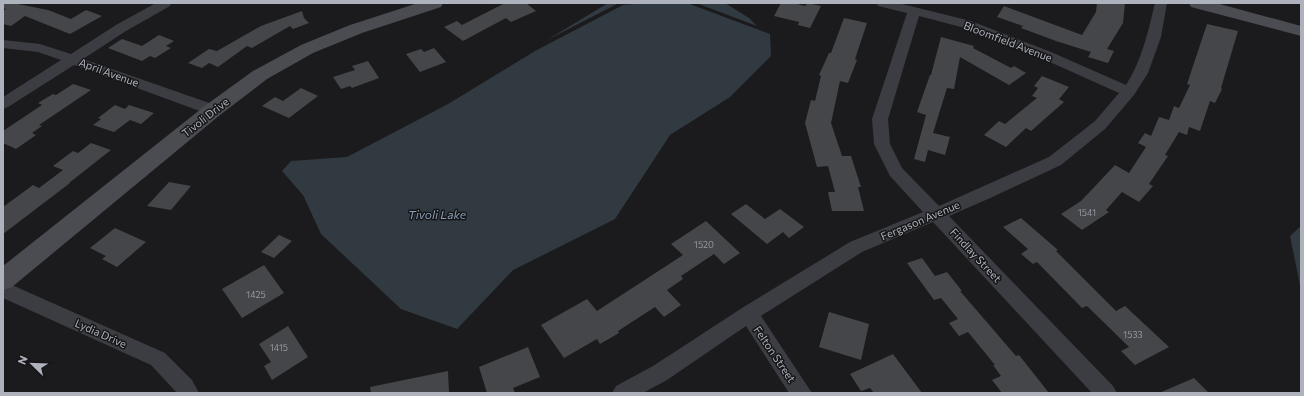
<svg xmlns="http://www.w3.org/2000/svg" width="1304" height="396" viewBox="0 0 1304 396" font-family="Commissioner,sans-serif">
	<rect width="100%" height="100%" fill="#1b1b1d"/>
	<path fill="#313a41" d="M 608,3 L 619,3 L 547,40 Z
		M 648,3 L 687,3 L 770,34 L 771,56 L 730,97 L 670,135 L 615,219 L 513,270 L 457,329 L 401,309 L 321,234 L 303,195 L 282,171 L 291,161 L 347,157 L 448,104 L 535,51 L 623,5 Z
		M 696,3 L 725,3 L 749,18 L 757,26 Z
		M 1301,226 L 1301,355 L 1301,290 L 1290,236 Z"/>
	<path fill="#45464a" d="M 4,3 L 13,3 L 48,10 L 71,19 L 86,10 L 102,16 L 70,34 L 25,16 L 11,26 L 3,24 L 3,11 L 6,9 L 3,8 Z
		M 505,3 L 526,3 L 536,11 L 511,22 L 506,18 L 463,41 L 444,27 L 457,21 L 462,25 Z
		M 781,3 L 793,3 L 805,6 L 808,3 L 821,6 L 810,28 L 798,25 L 799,22 L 774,16 Z
		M 1097,3 L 1125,3 L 1123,23 L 1107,49 L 1114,51 L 1108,63 L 1088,57 L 1091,52 L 1056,41 L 1021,28 L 1023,26 L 997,17 L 1004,6 L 1082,35 L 1096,12 Z
		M 302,11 L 304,18 L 309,23 L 293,29 L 290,26 L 252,48 L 247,46 L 218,67 L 209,63 L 202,68 L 188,63 L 209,49 L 217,51 L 261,26 Z
		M 844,18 L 867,23 L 855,59 L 857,60 L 848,83 L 840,81 L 831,123 L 842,156 L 851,156 L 861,187 L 858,187 L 864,211 L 832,211 L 828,192 L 835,192 L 828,166 L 817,167 L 805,123 L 811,100 L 815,101 L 821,76 L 819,75 L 829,53 L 831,53 Z
		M 1207,24 L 1238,31 L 1221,88 L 1222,89 L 1215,103 L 1210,101 L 1200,131 L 1189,127 L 1187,135 L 1179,132 L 1165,155 L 1168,156 L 1149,184 L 1153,186 L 1139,202 L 1122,192 L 1106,210 L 1109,212 L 1082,230 L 1061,214 L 1081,201 L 1115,165 L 1129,173 L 1146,147 L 1138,143 L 1145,133 L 1151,136 L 1159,117 L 1169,120 L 1174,106 L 1179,108 L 1190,85 L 1187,84 Z
		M 159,35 L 174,41 L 166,46 L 171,48 L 155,58 L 150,56 L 142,61 L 108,48 L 122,39 L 142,46 Z
		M 941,37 L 974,46 L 973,48 L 1011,68 L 1014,66 L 1026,73 L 1009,85 L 960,57 L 954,89 L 947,88 L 933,133 L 950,137 L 945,155 L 928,150 L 925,162 L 914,159 L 926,115 L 917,112 L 930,75 L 931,75 Z
		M 434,48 L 446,62 L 420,72 L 406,54 L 421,49 L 424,52 Z
		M 368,61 L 379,78 L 352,88 L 350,86 L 341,89 L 333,77 L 355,70 L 352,66 Z
		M 1042,76 L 1069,87 L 1059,99 L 1064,102 L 1031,131 L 1026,128 L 1006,147 L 984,135 L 999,121 L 1005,124 L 1037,98 L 1032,96 L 1038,88 L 1034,86 Z
		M 73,84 L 91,90 L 39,125 L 42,126 L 32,133 L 36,135 L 16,149 L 3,143 L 3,131 L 42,105 L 38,103 L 53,94 L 56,95 Z
		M 301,88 L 318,96 L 289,118 L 262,106 L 275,97 L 283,101 Z
		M 115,105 L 125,109 L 129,105 L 154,113 L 141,124 L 130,120 L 114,132 L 93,125 L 101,119 L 98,118 Z
		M 91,143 L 111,150 L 69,183 L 70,183 L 3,234 L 3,207 L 33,185 L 39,188 L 63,170 L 53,166 L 73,151 L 78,153 Z
		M 169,182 L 191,186 L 171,210 L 147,206 Z
		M 746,204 L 765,219 L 780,209 L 804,227 L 789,238 L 783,232 L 767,244 L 731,214 Z
		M 1021,218 L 1058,250 L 1056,251 L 1116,311 L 1125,306 L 1169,347 L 1135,365 L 1121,351 L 1129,347 L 1087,306 L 1082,308 L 1037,262 L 1033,264 L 1021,254 L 1028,249 L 1003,227 Z
		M 706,221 L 740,253 L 724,264 L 714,254 L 681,276 L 683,279 L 667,290 L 681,305 L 664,317 L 655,307 L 618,331 L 619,333 L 600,344 L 597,339 L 564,358 L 541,325 L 587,299 L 597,311 L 683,255 L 671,244 Z
		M 115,228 L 146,242 L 117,267 L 102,259 L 106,256 L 90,248 Z
		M 279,235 L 292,241 L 274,258 L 261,252 Z
		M 922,258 L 935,276 L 947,272 L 962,291 L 960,291 L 1016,356 L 1019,355 L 1049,393 L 1002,393 L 992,380 L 1001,376 L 993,365 L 995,365 L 968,332 L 959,336 L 949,323 L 958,319 L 941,298 L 934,300 L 907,263 Z
		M 264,265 L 284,293 L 242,318 L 222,289 Z
		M 829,312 L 869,324 L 861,360 L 819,347 Z
		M 288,326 L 308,357 L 272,380 L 264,366 L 271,362 L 259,344 Z
		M 528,347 L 540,377 L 513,388 L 515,393 L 487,393 L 479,367 Z
		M 893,354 L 922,393 L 874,393 L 870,388 L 861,391 L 850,374 Z
		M 448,371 L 449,393 L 371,393 L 370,387 Z
		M 1194,378 L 1209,393 L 1159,393 Z"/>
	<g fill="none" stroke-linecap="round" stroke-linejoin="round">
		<path fill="#3c3d42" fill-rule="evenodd" d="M 156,3 L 171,3 L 170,6 L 126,31 L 83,59 L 218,106 L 221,110 L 218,114 L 213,115 L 208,114 L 74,65 L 8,107 L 3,109 L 3,97 L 61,60 L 38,52 L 3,48 L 3,40 L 40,44 L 71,54 L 116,25 Z
			M 877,3 L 898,3 L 971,21 L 1051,52 L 1126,85 C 1142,60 1148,32 1155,3 L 1167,3 L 1161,37 L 1148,73 L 1134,95 L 1105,129 L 1061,165 L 988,199 L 949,216 L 1113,386 L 1117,393 L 1092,393 L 933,222 L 862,252 L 761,316 L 812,393 L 789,393 L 746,326 L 667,380 L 643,393 L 612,393 L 616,386 L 653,366 L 742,308 L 850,242 L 923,212 L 890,176 L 874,144 L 872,119 L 907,13 L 878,6 ZM 919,16 L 961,27 L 1041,58 L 1119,93 L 1095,121 L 1049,157 L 939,206 L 902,168 L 890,144 L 888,119 Z
			M 3,281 L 165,353 L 192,380 L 199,393 L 177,393 L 151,365 L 3,298 Z"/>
		<path fill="#4a4c52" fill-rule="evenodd" d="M 418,3 L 443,3 L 441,7 L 362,33 L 313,53 L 267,79 L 220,115 L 12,287 L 3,290 L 3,266 L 206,105 L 253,71 L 301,45 L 350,25 Z
			M 1189,3 L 1216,3 L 1301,26 L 1301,36 L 1191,7 Z"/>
	</g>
	<g text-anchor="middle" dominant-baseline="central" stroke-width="3" stroke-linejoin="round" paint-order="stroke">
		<g font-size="9" fill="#9497a0">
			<text x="1087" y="212">1541</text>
			<text x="704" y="244">1520</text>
			<text x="256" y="294">1425</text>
			<text x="1133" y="334">1533</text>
			<text x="279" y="347">1415</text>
		</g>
		<g font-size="11" fill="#aeb2bc" stroke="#161618">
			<text transform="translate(1008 41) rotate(21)">Bloomfield Avenue</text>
			<text transform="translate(109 72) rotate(20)">April Avenue</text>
			<text transform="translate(205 117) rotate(-38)">Tivoli Drive</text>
			<text transform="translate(920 220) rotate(-23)">Fergason Avenue</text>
			<text transform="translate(976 255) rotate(47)">Findlay Street</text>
			<text transform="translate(101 333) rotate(24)">Lydia Drive</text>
			<text transform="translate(775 354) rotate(56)">Felton Street</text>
		</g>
		<g font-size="12" font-style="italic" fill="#879fb5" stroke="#161618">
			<text x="437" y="214">Tivoli Lake</text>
		</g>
	</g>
	<rect width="1304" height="396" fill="none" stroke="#aeb2bc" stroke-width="8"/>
	<g transform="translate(32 364) rotate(293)" stroke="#161618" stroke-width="3" paint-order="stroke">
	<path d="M0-3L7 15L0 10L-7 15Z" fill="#aeb2bc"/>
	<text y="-6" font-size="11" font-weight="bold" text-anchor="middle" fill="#aeb2bc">N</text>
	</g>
</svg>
